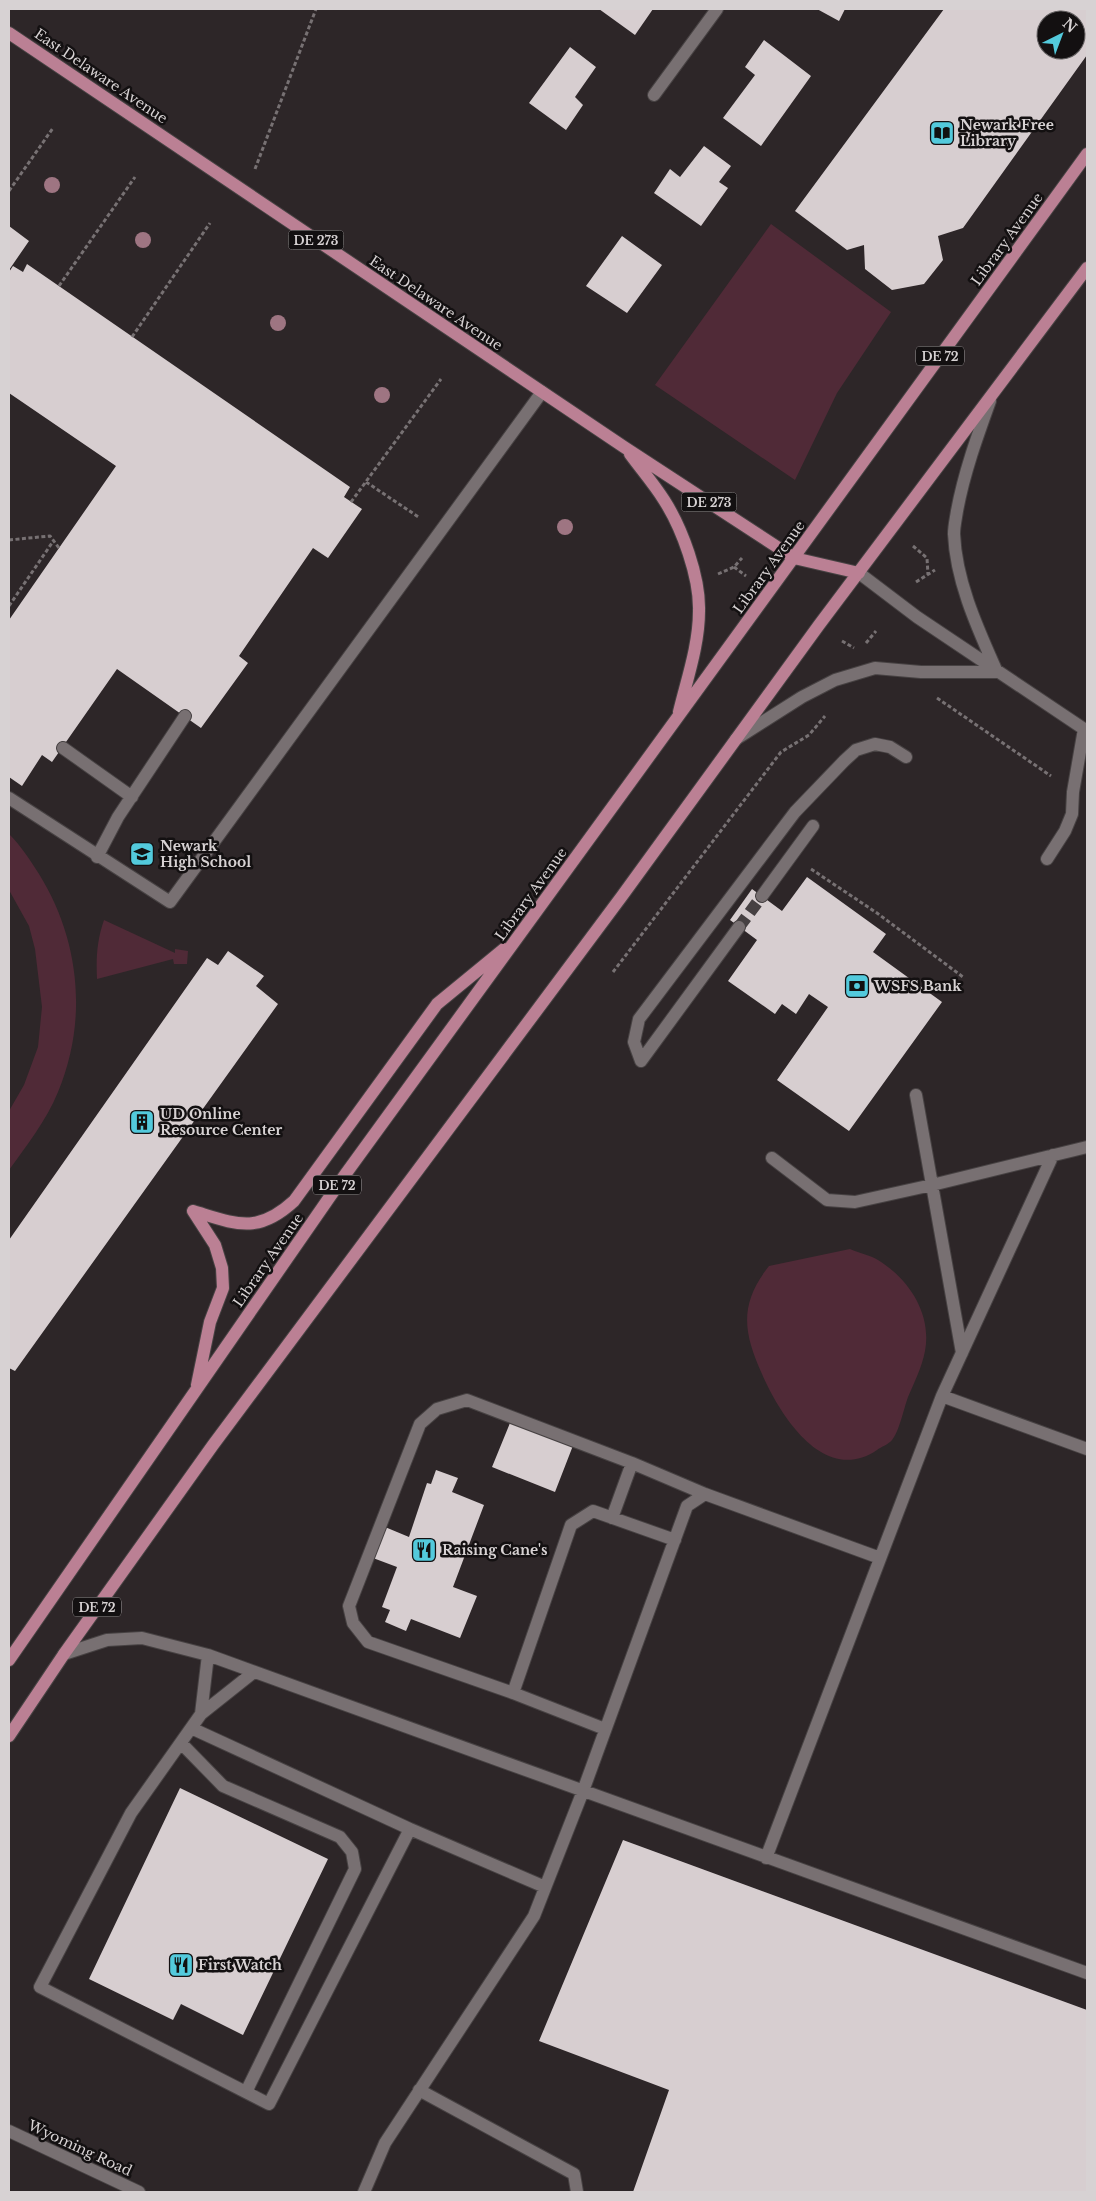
<svg xmlns="http://www.w3.org/2000/svg" width="1096" height="2201" viewBox="0 0 1096 2201" font-family="'Libre Baskerville',serif">
	<rect width="100%" height="100%" fill="#2d2628"/>
	<path fill="#502a37" d="M 771,224 L 891,312 L 837,393 L 795,480 L 655,385 Z
		M 9,834 C 21,846 30,860 39,874 C 80,940 88,1020 58,1092 C 46,1121 27,1145 9,1170 L 9,1111 L 24,1085 L 38,1047 L 42,1007 L 35,949 L 29,926 L 9,890 Z
		M 104,920 L 175,953 L 175,949 L 188,951 L 187,964 L 174,964 L 173,959 L 97,979 C 96,958 97,940 104,920 Z
		M 850,1249 C 859,1253 870,1255 878,1260 C 909,1279 932,1314 925,1351 C 922,1367 914,1383 908,1397 C 904,1408 899,1432 892,1440 C 889,1444 881,1447 877,1450 C 824,1486 780,1415 762,1374 C 743,1332 739,1304 769,1266 Z"/>
	<path fill="#d7ced0" fill-rule="evenodd" d="M 599,9 L 653,9 L 635,35 Z
		M 817,9 L 845,9 L 839,21 Z
		M 944,9 L 1087,9 L 1087,55 L 963,228 L 938,236 L 943,260 L 924,284 L 892,290 L 865,269 L 864,245 L 847,250 L 795,211 ZM 1046,20 L 1076,20 L 1076,50 L 1046,50 Z
		M 764,40 L 811,76 L 761,146 L 723,118 L 755,75 L 745,67 Z
		M 570,47 L 596,67 L 575,97 L 583,105 L 566,130 L 529,103 Z
		M 704,146 L 731,166 L 719,182 L 728,188 L 701,226 L 654,193 L 670,169 L 680,177 Z
		M 9,226 L 29,241 L 9,270 Z
		M 622,236 L 662,265 L 627,313 L 586,286 Z
		M 27,264 L 350,487 L 344,497 L 362,509 L 328,558 L 313,548 L 239,656 L 248,663 L 201,728 L 117,669 L 52,762 L 42,755 L 22,786 L 9,777 L 9,620 L 116,466 L 9,393 L 9,272 L 13,266 L 23,272 Z
		M 807,877 L 886,934 L 873,952 L 942,1002 L 849,1131 L 777,1080 L 828,1007 L 809,994 L 796,1014 L 782,1004 L 775,1014 L 728,981 L 757,940 L 730,920 L 752,889 L 782,911 Z
		M 228,951 L 264,976 L 256,986 L 278,1004 L 15,1371 L 9,1368 L 9,1240 L 207,958 L 218,965 Z
		M 512,1418 L 574,1443 L 555,1492 L 492,1467 Z
		M 436,1470 L 458,1478 L 452,1492 L 484,1505 L 453,1587 L 477,1596 L 460,1638 L 411,1619 L 406,1631 L 385,1622 L 390,1610 L 382,1607 L 397,1567 L 373,1558 L 385,1527 L 409,1537 L 427,1483 L 431,1484 Z
		M 180,1788 L 328,1859 L 243,2035 L 181,2004 L 173,2020 L 89,1979 Z
		M 623,1840 L 1087,2010 L 1087,2192 L 633,2192 L 669,2090 L 539,2041 Z"/>
	<g fill="none" stroke-linecap="round" stroke-linejoin="round">
		<path stroke="#464042" stroke-width="12" stroke-dasharray="12 6" stroke-linecap="butt" d="M 739,927 L 762,896"/>
		<defs>
			<path id="minor" d="M 654,95 L 717,9
				M 859,573 L 917,617 L 1087,731
				M 736,739 L 802,697 L 835,680 L 875,668 L 921,672 L 997,672 C 978,629 956,582 954,534 C 954,526 956,518 957,511 C 964,473 977,437 990,401
				M 63,748 L 132,797
				M 9,798 L 170,902 L 542,392
				M 97,857 L 118,817 L 185,716
				M 1047,859 L 1065,831 L 1072,814 L 1073,792 L 1084,729
				M 762,896 L 813,826
				M 641,1061 L 634,1042 L 639,1019 L 795,812 L 844,761 L 856,750 L 875,744 L 890,747 L 906,757
				M 641,1061 L 739,927
				M 916,1095 L 962,1353
				M 772,1158 L 827,1200 L 855,1202 L 932,1185 L 1087,1147
				M 942,1396 L 1087,1449
				M 612,1518 L 632,1463
				M 64,1654 L 107,1640 L 142,1638 L 208,1655 L 1087,1973
				M 254,1672 L 201,1714 L 131,1813 L 40,1987 L 269,2104 L 410,1829
				M 513,1693 L 368,1642 L 353,1623 L 349,1606 L 420,1424 L 437,1409 L 467,1400 L 632,1463 L 705,1494 L 880,1558
				M 201,1714 L 208,1655
				M 191,1728 L 410,1829 L 545,1887
				M 605,1729 L 513,1693 L 571,1525 L 593,1511 L 675,1540
				M 181,1743 L 223,1786 L 340,1837 L 352,1852 L 355,1869 L 246,2092
				M 766,1858 L 942,1396 L 1053,1155
				M 419,2090 L 574,2174 L 577,2192
				M 9,2131 L 139,2192
				M 364,2192 L 385,2143 L 534,1916 L 583,1791 L 687,1506 L 705,1494"/>
			<path id="major" d="M 9,33 L 624,447 L 794,558 L 859,573
				M 630,454 C 641,469 654,484 664,500 C 682,528 700,577 699,611 C 699,645 687,679 679,712
				M 193,1211 C 236,1224 257,1235 294,1201 L 437,1004 L 504,949
				M 193,1211 L 215,1245 L 222,1268 L 223,1288 L 210,1322 L 197,1385
				M 9,1660 L 347,1172 L 1087,154
				M 9,1736 L 64,1654 L 213,1445 L 622,896 L 819,625 L 1087,268"/>
		</defs>
		<use href="#minor" stroke="#474243" stroke-width="14"/>
		<use href="#major" stroke="#474243" stroke-width="14"/>
		<path stroke="#777173" stroke-width="3" stroke-dasharray="4 2.5" stroke-linecap="butt" d="M 255,169 L 316,9
			M 9,191 L 53,128
			M 59,286 L 135,177
			M 132,337 L 210,223
			M 366,482 L 420,518
			M 351,502 L 441,379
			M 9,540 L 50,536 L 59,548
			M 913,546 L 927,558 L 928,575
			M 734,567 L 746,576
			M 718,574 L 734,567 L 742,558
			M 916,582 L 935,570
			M 9,606 L 54,540
			M 842,641 L 854,648
			M 866,643 L 876,631
			M 937,698 L 1051,776
			M 811,869 L 877,913 L 963,977
			M 613,972 L 781,752 L 809,735 L 825,716"/>
		<use href="#minor" stroke="#787072" stroke-width="12"/>
		<use href="#major" stroke="#bb8094" stroke-width="12"/>
	</g>
	<g fill="#9e7582">
		<circle cx="52" cy="185" r="8"/>
		<circle cx="143" cy="240" r="8"/>
		<circle cx="278" cy="323" r="8"/>
		<circle cx="382" cy="395" r="8"/>
		<circle cx="565" cy="527" r="8"/>
	</g>
	<defs>
		<symbol id="library-square" viewBox="-11 -11 22 22"><rect x="-9" y="-9" width="18" height="18" rx="4" fill="#53cadc" stroke="#131011"/><path d="M-6-4Q-3-5.5-.7-3.5V5Q-3 3-6 4ZM6-4Q3-5.5 .7-3.5V5Q3 3 6 4Z" fill="#111"/></symbol>
		<symbol id="school-square" viewBox="-11 -11 22 22"><rect x="-9" y="-9" width="18" height="18" rx="4" fill="#53cadc" stroke="#131011"/><path d="M0-5L7-2L0 1L-7-2ZM-4 1L0 2.5L4 1V4Q0 6-4 4Z" fill="#111"/></symbol>
		<symbol id="bank-square" viewBox="-11 -11 22 22"><rect x="-9" y="-9" width="18" height="18" rx="4" fill="#53cadc" stroke="#131011"/><path d="M-6-4H6V4H-6ZM0-2.3a2.3 2.3 0 1 0 0 4.6a2.3 2.3 0 1 0 0-4.6Z" fill="#111"/></symbol>
		<symbol id="building-square" viewBox="-11 -11 22 22"><rect x="-9" y="-9" width="18" height="18" rx="4" fill="#53cadc" stroke="#131011"/><path d="M-4-6H4V6H1V3H-1V6H-4ZM-2.5-4.3h1.7v1.8h-1.7ZM.8-4.3h1.7v1.8H.8ZM-2.5-1h1.7V.8h-1.7ZM.8-1h1.7V.8H.8Z" fill="#111"/></symbol>
		<symbol id="restaurant-square" viewBox="-11 -11 22 22"><rect x="-9" y="-9" width="18" height="18" rx="4" fill="#53cadc" stroke="#131011"/><path d="M-5-6h1v4h1v-4h1v4h1v-4h1v5L-1.5 .5V6h-2V.5L-5-1ZM5-6V6H3V1.5H1.5Q1.5-4 5-6Z" fill="#111"/></symbol>
	</defs>
	<g fill-rule="evenodd">
		<use href="#library-square" x="928" y="119" width="28" height="28"/>
		<use href="#school-square" x="128" y="840" width="28" height="28"/>
		<use href="#bank-square" x="843" y="972" width="28" height="28"/>
		<use href="#building-square" x="128" y="1108" width="28" height="28"/>
		<use href="#restaurant-square" x="410" y="1536" width="28" height="28"/>
		<use href="#restaurant-square" x="167" y="1951" width="28" height="28"/>
	</g>
	<g text-anchor="middle" dominant-baseline="central" stroke-width="5" stroke-linejoin="round" paint-order="stroke">
		<g fill="#131011" stroke="#9c9899" stroke-width="1">
			<rect x="288.5" y="230.5" width="55" height="19" rx="4"/>
			<rect x="916" y="346.5" width="48" height="19" rx="4"/>
			<rect x="681.5" y="492.5" width="55" height="19" rx="4"/>
			<rect x="313" y="1175.5" width="48" height="19" rx="4"/>
			<rect x="73" y="1597.5" width="48" height="19" rx="4"/>
		</g>
		<g font-size="12" font-weight="bold" fill="#d7d2d3">
			<text x="316" y="240">DE 273</text>
			<text x="940" y="356">DE 72</text>
			<text x="709" y="502">DE 273</text>
			<text x="337" y="1185">DE 72</text>
			<text x="97" y="1607">DE 72</text>
		</g>
		<g font-size="14" fill="#d7d2d3" stroke="#131011">
			<text transform="translate(101 76) rotate(34)">East Delaware Avenue</text>
			<text transform="translate(1007 239) rotate(-54)">Library Avenue</text>
			<text transform="translate(436 303) rotate(34)">East Delaware Avenue</text>
			<text transform="translate(769 567) rotate(-54)">Library Avenue</text>
			<text transform="translate(531 894) rotate(-54)">Library Avenue</text>
			<text transform="translate(268 1260) rotate(-55)">Library Avenue</text>
			<text transform="translate(80 2148) rotate(25)">Wyoming Road</text>
		</g>
		<g font-size="14" font-weight="bold" fill="#d7d2d3" stroke="#131011" text-anchor="start">
			<text x="960" y="125">Newark Free<tspan x="960" dy="16">Library</tspan></text>
			<text x="160" y="846">Newark<tspan x="160" dy="16">High School</tspan></text>
			<text x="874" y="986">WSFS Bank</text>
			<text x="160" y="1114">UD Online<tspan x="160" dy="16">Resource Center</tspan></text>
			<text x="442" y="1550">Raising Cane's</text>
			<text x="198" y="1965">First Watch</text>
		</g>
	</g>
	<rect width="1096" height="2201" fill="none" stroke="#d7d2d3" stroke-width="20"/>
	<g transform="translate(1061 35) rotate(42)"><circle r="24" fill="#131011" stroke="#615e5f"/>
	<path d="M0-4L9 19L0 12L-9 19Z" fill="#53cadc"/>
	<text y="-8" font-size="14" font-weight="bold" text-anchor="middle" fill="#d7d2d3">N</text>
	</g>
</svg>
